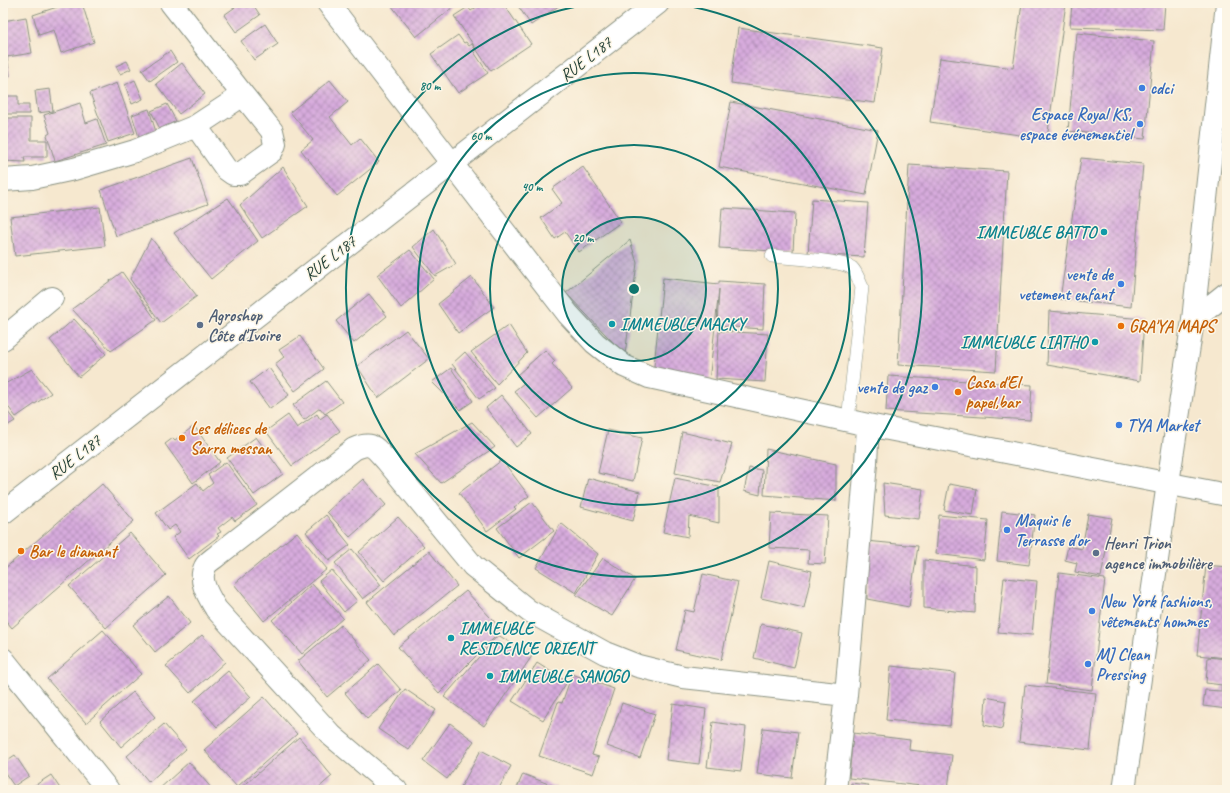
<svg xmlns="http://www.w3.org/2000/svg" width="1230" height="793" viewBox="0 0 1230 793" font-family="Caveat,sans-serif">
	<defs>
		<pattern id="building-cross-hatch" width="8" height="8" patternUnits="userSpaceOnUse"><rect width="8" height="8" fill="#d7abdd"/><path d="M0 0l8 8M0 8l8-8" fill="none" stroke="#ae8cb4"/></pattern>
	</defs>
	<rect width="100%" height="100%" fill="#fcf5e5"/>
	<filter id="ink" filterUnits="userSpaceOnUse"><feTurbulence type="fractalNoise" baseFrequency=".025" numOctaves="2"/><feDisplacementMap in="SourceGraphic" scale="8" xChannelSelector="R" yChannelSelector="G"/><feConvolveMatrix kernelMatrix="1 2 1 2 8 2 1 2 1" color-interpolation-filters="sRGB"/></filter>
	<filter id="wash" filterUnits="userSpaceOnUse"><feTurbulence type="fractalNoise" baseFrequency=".012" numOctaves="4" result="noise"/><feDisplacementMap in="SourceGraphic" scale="16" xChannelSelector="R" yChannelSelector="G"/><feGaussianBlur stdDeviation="0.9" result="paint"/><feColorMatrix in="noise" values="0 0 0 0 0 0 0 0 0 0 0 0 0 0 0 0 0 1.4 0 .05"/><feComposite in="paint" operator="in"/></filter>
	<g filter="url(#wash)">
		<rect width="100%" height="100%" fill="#f6e8cf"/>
		<g id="blocks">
			<path fill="url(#building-cross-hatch)" d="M 69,3 L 82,3 L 94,42 L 61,53 L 54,30 L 39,35 L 33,15 Z
				M 241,3 L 252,3 L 260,15 L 236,32 L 224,15 Z
				M 393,3 L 458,3 L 416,37 L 391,5 Z
				M 482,3 L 503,3 L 531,44 L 491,71 L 454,16 L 468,7 L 471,11 Z
				M 516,3 L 563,3 L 531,25 Z
				M 1022,3 L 1066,3 L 1047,139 L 930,122 L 940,58 L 1013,68 Z
				M 1072,3 L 1165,3 L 1163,30 L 1070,27 Z
				M 26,17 L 32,53 L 7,57 L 10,76 L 3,77 L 3,21 Z
				M 265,24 L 278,44 L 254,60 L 241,41 Z
				M 738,28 L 883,48 L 875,103 L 731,83 Z
				M 1077,33 L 1154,41 L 1145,139 L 1068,131 Z
				M 458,35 L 464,43 L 466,42 L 469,46 L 472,44 L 476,51 L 474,52 L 488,73 L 458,93 L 431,54 Z
				M 170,51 L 177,62 L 150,81 L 142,70 Z
				M 127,61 L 131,69 L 120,74 L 116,66 Z
				M 182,63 L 205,94 L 179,114 L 156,84 Z
				M 135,80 L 143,99 L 132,104 L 125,85 Z
				M 330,80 L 348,102 L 330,117 L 352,145 L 360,138 L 379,162 L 337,196 L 301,150 L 313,140 L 290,112 Z
				M 117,83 L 135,133 L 108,142 L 90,93 Z
				M 50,89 L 53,111 L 38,113 L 35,91 Z
				M 3,96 L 18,96 L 18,105 L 29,105 L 29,114 L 3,114 Z
				M 731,102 L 878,130 L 866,195 L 719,167 Z
				M 80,103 L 86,123 L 97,119 L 106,145 L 55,161 L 47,135 L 50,133 L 44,115 Z
				M 167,104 L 176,121 L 160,129 L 151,111 Z
				M 149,109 L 156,132 L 139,137 L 132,115 Z
				M 3,118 L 31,118 L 31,140 L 47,140 L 47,157 L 24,157 L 25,162 L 3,161 Z
				M 192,158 L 208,204 L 116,236 L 101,190 Z
				M 1081,158 L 1143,164 L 1131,307 L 1060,299 Z
				M 909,165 L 1007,171 L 996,371 L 898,365 Z
				M 283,167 L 308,206 L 262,238 L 240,205 Z
				M 583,167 L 621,222 L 579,252 L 565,232 L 555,239 L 541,218 L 562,203 L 552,189 Z
				M 228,198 L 258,241 L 211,279 L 174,233 Z
				M 812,199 L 868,203 L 864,257 L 808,254 Z
				M 100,207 L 105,246 L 15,256 L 10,217 Z
				M 722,208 L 795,213 L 793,252 L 719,248 Z
				M 434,229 L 456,264 L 435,276 L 413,247 Z
				M 151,238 L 197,296 L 161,323 L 130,279 Z
				M 630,240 L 637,263 L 625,355 L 566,293 Z
				M 410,250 L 434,279 L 401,308 L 377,275 Z
				M 122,272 L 156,320 L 111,351 L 72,309 Z
				M 472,277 L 494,307 L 458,333 L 438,304 Z
				M 663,278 L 719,284 L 719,281 L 765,284 L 763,329 L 717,326 L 719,289 L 709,382 L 653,376 Z
				M 369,294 L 387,316 L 354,343 L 336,321 Z
				M 1049,311 L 1144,319 L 1140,381 L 1047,365 Z
				M 74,319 L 106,354 L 79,377 L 50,340 Z
				M 509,325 L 527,353 L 497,384 L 471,352 Z
				M 406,330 L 429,359 L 378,398 L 357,366 Z
				M 719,331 L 768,334 L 765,382 L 716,379 Z
				M 300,336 L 324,369 L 295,391 L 275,364 L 284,357 L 279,350 Z
				M 545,350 L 555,361 L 552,364 L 572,388 L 538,418 L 514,391 L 524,383 L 517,375 Z
				M 465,352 L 495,388 L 479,399 L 452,364 Z
				M 269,368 L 289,395 L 270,409 L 250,382 Z
				M 451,368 L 473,401 L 460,410 L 432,382 Z
				M 32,369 L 51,393 L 16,417 L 3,400 L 3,385 Z
				M 888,376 L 1032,385 L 1030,420 L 886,411 Z
				M 326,381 L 342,402 L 325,414 L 320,408 L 304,420 L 293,405 Z
				M 501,395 L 532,434 L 516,447 L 486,408 Z
				M 3,406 L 15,421 L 3,428 Z
				M 317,414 L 320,419 L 327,414 L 340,431 L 292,466 L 266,431 L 288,415 L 297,428 Z
				M 472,422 L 495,447 L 441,483 L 415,454 Z
				M 194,426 L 220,462 L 193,483 L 165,444 L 173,438 L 175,440 Z
				M 608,430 L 642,438 L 633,481 L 598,473 Z
				M 682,432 L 732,444 L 720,482 L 675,473 Z
				M 256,437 L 283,474 L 254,495 L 227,458 Z
				M 766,449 L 836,464 L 836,501 L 764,495 Z
				M 502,460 L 529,496 L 514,507 L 516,509 L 487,531 L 459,493 Z
				M 226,462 L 257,505 L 235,521 L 232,517 L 218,528 L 221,532 L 217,534 L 219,536 L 189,559 L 173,537 L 180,532 L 175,525 L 168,530 L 156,513 L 197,483 L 203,491 L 213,483 L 208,475 Z
				M 749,468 L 762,470 L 760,495 L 744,491 Z
				M 588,478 L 640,492 L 633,521 L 581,507 Z
				M 675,478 L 719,487 L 719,523 L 689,516 L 688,537 L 663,532 Z
				M 363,479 L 386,505 L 350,537 L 327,512 Z
				M 883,483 L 923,489 L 919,519 L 885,515 Z
				M 102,484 L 134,521 L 12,628 L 3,617 L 3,570 Z
				M 949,484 L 977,489 L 973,515 L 944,510 Z
				M 532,502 L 554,531 L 519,558 L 497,528 Z
				M 1002,511 L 1035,515 L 1029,565 L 997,561 Z
				M 771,513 L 828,516 L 825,564 L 808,563 L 809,550 L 769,548 Z
				M 1088,514 L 1112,518 L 1101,577 L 1075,572 L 1077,563 L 1065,560 L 1068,546 L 1082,549 Z
				M 326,515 L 350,545 L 329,561 L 306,532 Z
				M 939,515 L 988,520 L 984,560 L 936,554 Z
				M 398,517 L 424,546 L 384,581 L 359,552 Z
				M 561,523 L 598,554 L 576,593 L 536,568 Z
				M 297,532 L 327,569 L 264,621 L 234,584 Z
				M 130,533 L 166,575 L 106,628 L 69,586 Z
				M 866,541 L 918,546 L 909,607 L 867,599 Z
				M 352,549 L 381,585 L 363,599 L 335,563 Z
				M 429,551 L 457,586 L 394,636 L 367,602 Z
				M 603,558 L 635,579 L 612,616 L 576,595 Z
				M 924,560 L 976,566 L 975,613 L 924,608 Z
				M 769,561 L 812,571 L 804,608 L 761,598 Z
				M 1206,565 L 1227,567 L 1227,658 L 1197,655 Z
				M 332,570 L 357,601 L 344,612 L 319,581 Z
				M 1059,573 L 1105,579 L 1092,690 L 1046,684 Z
				M 703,574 L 738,582 L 721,660 L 676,650 L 685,610 L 694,612 Z
				M 1004,578 L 1037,581 L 1032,635 L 998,632 Z
				M 312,584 L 343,618 L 302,654 L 272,620 Z
				M 466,591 L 502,630 L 439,693 L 398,647 Z
				M 169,596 L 190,623 L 155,652 L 133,625 Z
				M 761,624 L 802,633 L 794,668 L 754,658 Z
				M 341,625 L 371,660 L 327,697 L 298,661 Z
				M 103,630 L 141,674 L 86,723 L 47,679 Z
				M 202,635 L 225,662 L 190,693 L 166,666 Z
				M 498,635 L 532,656 L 484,726 L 444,697 Z
				M 1208,657 L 1227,659 L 1227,709 L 1203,706 L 1205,690 L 1221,691 L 1222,685 L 1206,683 Z
				M 537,663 L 567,682 L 543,720 L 512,701 Z
				M 378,664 L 401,690 L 367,719 L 345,693 Z
				M 891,666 L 955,673 L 950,726 L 886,720 Z
				M 228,671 L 251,697 L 217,727 L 194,701 Z
				M 572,674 L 614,689 L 592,755 L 599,757 L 593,774 L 539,756 L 558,702 L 562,703 Z
				M 1025,685 L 1096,693 L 1090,750 L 1019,742 Z
				M 405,689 L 436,710 L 409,750 L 378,729 Z
				M 133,692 L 155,717 L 121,747 L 100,721 Z
				M 264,697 L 297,734 L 237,787 L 204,750 Z
				M 986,697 L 1006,701 L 1002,729 L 984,725 Z
				M 622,703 L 655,714 L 640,758 L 607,746 Z
				M 673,704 L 706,709 L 699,764 L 666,760 Z
				M 713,722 L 746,727 L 741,771 L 707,767 Z
				M 450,723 L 474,741 L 447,779 L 423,761 Z
				M 164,724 L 186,749 L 149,782 L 127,756 Z
				M 763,728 L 798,732 L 792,778 L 757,774 Z
				M 853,733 L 910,740 L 909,750 L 952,755 L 948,789 L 849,778 Z
				M 299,737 L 332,776 L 316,790 L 239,790 Z
				M 481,750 L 511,766 L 498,790 L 463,790 L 460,789 Z
				M 15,755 L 29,776 L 14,786 L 3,770 L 3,763 Z
				M 189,762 L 213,790 L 158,790 Z
				M 523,774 L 556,787 L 555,790 L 516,790 Z
				M 51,775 L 61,790 L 28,790 Z
				M 851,783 L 868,785 L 872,790 L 850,790 Z"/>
		</g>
	</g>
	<g filter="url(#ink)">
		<use href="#blocks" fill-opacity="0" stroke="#8a9282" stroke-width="1"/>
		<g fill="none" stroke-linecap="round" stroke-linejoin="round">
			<defs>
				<path id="service" d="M 772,256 C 788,258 841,260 852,268 C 857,273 859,281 862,287 L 848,421"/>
				<path id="minor" d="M 171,3 L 243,95 L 272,131 L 275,144 L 272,151 L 240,174 L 233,174 L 226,169 L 196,126
					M 328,3 L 568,314 L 595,343 L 624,366 L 649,377 L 868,425 L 1227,495
					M 3,180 L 32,178 L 74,169 L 135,151 L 196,126 L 243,95
					M 1193,320 L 1227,293
					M 3,339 L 52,298
					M 3,659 L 108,790
					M 396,790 L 332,736 L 216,609 C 209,597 198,581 205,567 C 207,562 215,558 219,554 L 354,449 C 372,441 374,447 386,460 L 473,566 L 529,611 L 605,653 L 638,666 L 683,677 L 846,695
					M 835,790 L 846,695 L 866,463 L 868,425"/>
				<path id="tertiary" d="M 3,513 L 658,3
					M 1124,790 L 1168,483 L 1193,320 L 1227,3"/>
			</defs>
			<use href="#service" stroke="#8a9282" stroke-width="14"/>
			<use href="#minor" stroke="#8a9282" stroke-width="24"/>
			<use href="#tertiary" stroke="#8a9282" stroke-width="24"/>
			<use href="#service" stroke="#fff" stroke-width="13"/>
			<use href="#minor" stroke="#fff" stroke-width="22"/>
			<use href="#tertiary" stroke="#fff" stroke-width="22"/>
		</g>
	</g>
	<circle cx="634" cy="289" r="72" fill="#0f766e" fill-opacity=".12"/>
	<g fill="none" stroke="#0f766e" stroke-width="2">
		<circle cx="634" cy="289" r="72"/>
		<circle cx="634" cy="289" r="144"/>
		<circle cx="634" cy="289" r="216"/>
		<path d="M669 3A288 288 0 1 1 599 3"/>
	</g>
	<g fill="#3f7fe0" stroke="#fcf5e5" stroke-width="1.5">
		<circle cx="1142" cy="88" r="4"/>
		<circle cx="1140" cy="124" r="4"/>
		<circle cx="1121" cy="284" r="4"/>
		<circle cx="935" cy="387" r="4"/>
		<circle cx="1119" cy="425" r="4"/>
		<circle cx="1007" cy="530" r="4"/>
		<circle cx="1092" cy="611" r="4"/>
		<circle cx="1088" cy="664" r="4"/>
	</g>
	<g fill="#0f9aa8" stroke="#fcf5e5" stroke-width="1.5">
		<circle cx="1104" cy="232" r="4"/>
		<circle cx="612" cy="324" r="4"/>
		<circle cx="1095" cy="342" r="4"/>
		<circle cx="451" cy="638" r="4"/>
		<circle cx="490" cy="676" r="4"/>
	</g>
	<g fill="#5c6f8a" stroke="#fcf5e5" stroke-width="1.5">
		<circle cx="200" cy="325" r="4"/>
		<circle cx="1096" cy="553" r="4"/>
	</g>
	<g fill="#e8710a" stroke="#fcf5e5" stroke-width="1.5">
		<circle cx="1121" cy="326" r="4"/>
		<circle cx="958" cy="392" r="4"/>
		<circle cx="182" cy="438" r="4"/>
		<circle cx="21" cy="551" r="4"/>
	</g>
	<g text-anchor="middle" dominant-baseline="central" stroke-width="3" stroke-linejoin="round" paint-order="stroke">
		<g font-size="17" fill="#1f3d34" stroke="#fcf5e5">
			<text transform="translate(586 59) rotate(-38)">RUE L187</text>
			<text transform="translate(330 258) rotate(-38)">RUE L187</text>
			<text transform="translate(75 457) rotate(-38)">RUE L187</text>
		</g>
		<g font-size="17" font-weight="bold" fill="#366cbe" stroke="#fcf5e5" text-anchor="start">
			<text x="1150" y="88">cdci</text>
			<text x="1132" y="114" text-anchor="end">Espace Royal KS,<tspan x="1132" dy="20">espace événementiel</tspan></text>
			<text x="1113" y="274" text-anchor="end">vente de<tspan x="1113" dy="20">vetement enfant</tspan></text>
			<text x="927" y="387" text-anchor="end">vente de gaz</text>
			<text x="1127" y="425">TYA Market</text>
			<text x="1015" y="520">Maquis le<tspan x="1015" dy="20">Terrasse d'or</tspan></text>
			<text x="1100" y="601">New York fashions,<tspan x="1100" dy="20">vêtements hommes</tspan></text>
			<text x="1096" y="654">MJ Clean<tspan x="1096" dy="20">Pressing</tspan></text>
		</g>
		<g font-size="17" font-weight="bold" fill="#0d838f" stroke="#fcf5e5" text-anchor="start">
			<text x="1096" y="232" text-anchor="end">IMMEUBLE BATTO</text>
			<text x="620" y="324">IMMEUBLE MACKY</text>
			<text x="1087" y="342" text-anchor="end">IMMEUBLE LIATHO</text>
			<text x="459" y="628">IMMEUBLE<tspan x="459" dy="20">RESIDENCE ORIENT</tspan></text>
			<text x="498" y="676">IMMEUBLE SANOGO</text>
		</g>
		<g font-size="17" font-weight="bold" fill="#4e5e75" stroke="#fcf5e5" text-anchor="start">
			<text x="208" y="315">Agroshop<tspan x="208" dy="20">Côte d'Ivoire</tspan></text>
			<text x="1104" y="543">Henri Trion<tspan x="1104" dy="20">agence immobilière</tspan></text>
		</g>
		<g font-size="17" font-weight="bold" fill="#c56008" stroke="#fcf5e5" text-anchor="start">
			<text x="1129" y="326">GRA'YA MAPS</text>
			<text x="966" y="382">Casa d'El<tspan x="966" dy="20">papel,bar</tspan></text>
			<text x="190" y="428">Les délices de<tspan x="190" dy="20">Sarra messan</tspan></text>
			<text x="29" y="551">Bar le diamant</text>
		</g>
	</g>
	<circle cx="634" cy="289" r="6" fill="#0f766e" stroke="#fcf5e5" stroke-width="2"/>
	<g font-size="12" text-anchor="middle" font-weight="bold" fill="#0f766e" stroke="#fcf5e5" stroke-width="3" stroke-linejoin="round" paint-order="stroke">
		<text x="430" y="90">80 m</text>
		<text x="481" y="140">60 m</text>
		<text x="532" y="191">40 m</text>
		<text x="583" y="242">20 m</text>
	</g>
	<rect width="1230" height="793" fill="none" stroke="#fcf5e5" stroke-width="16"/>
</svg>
